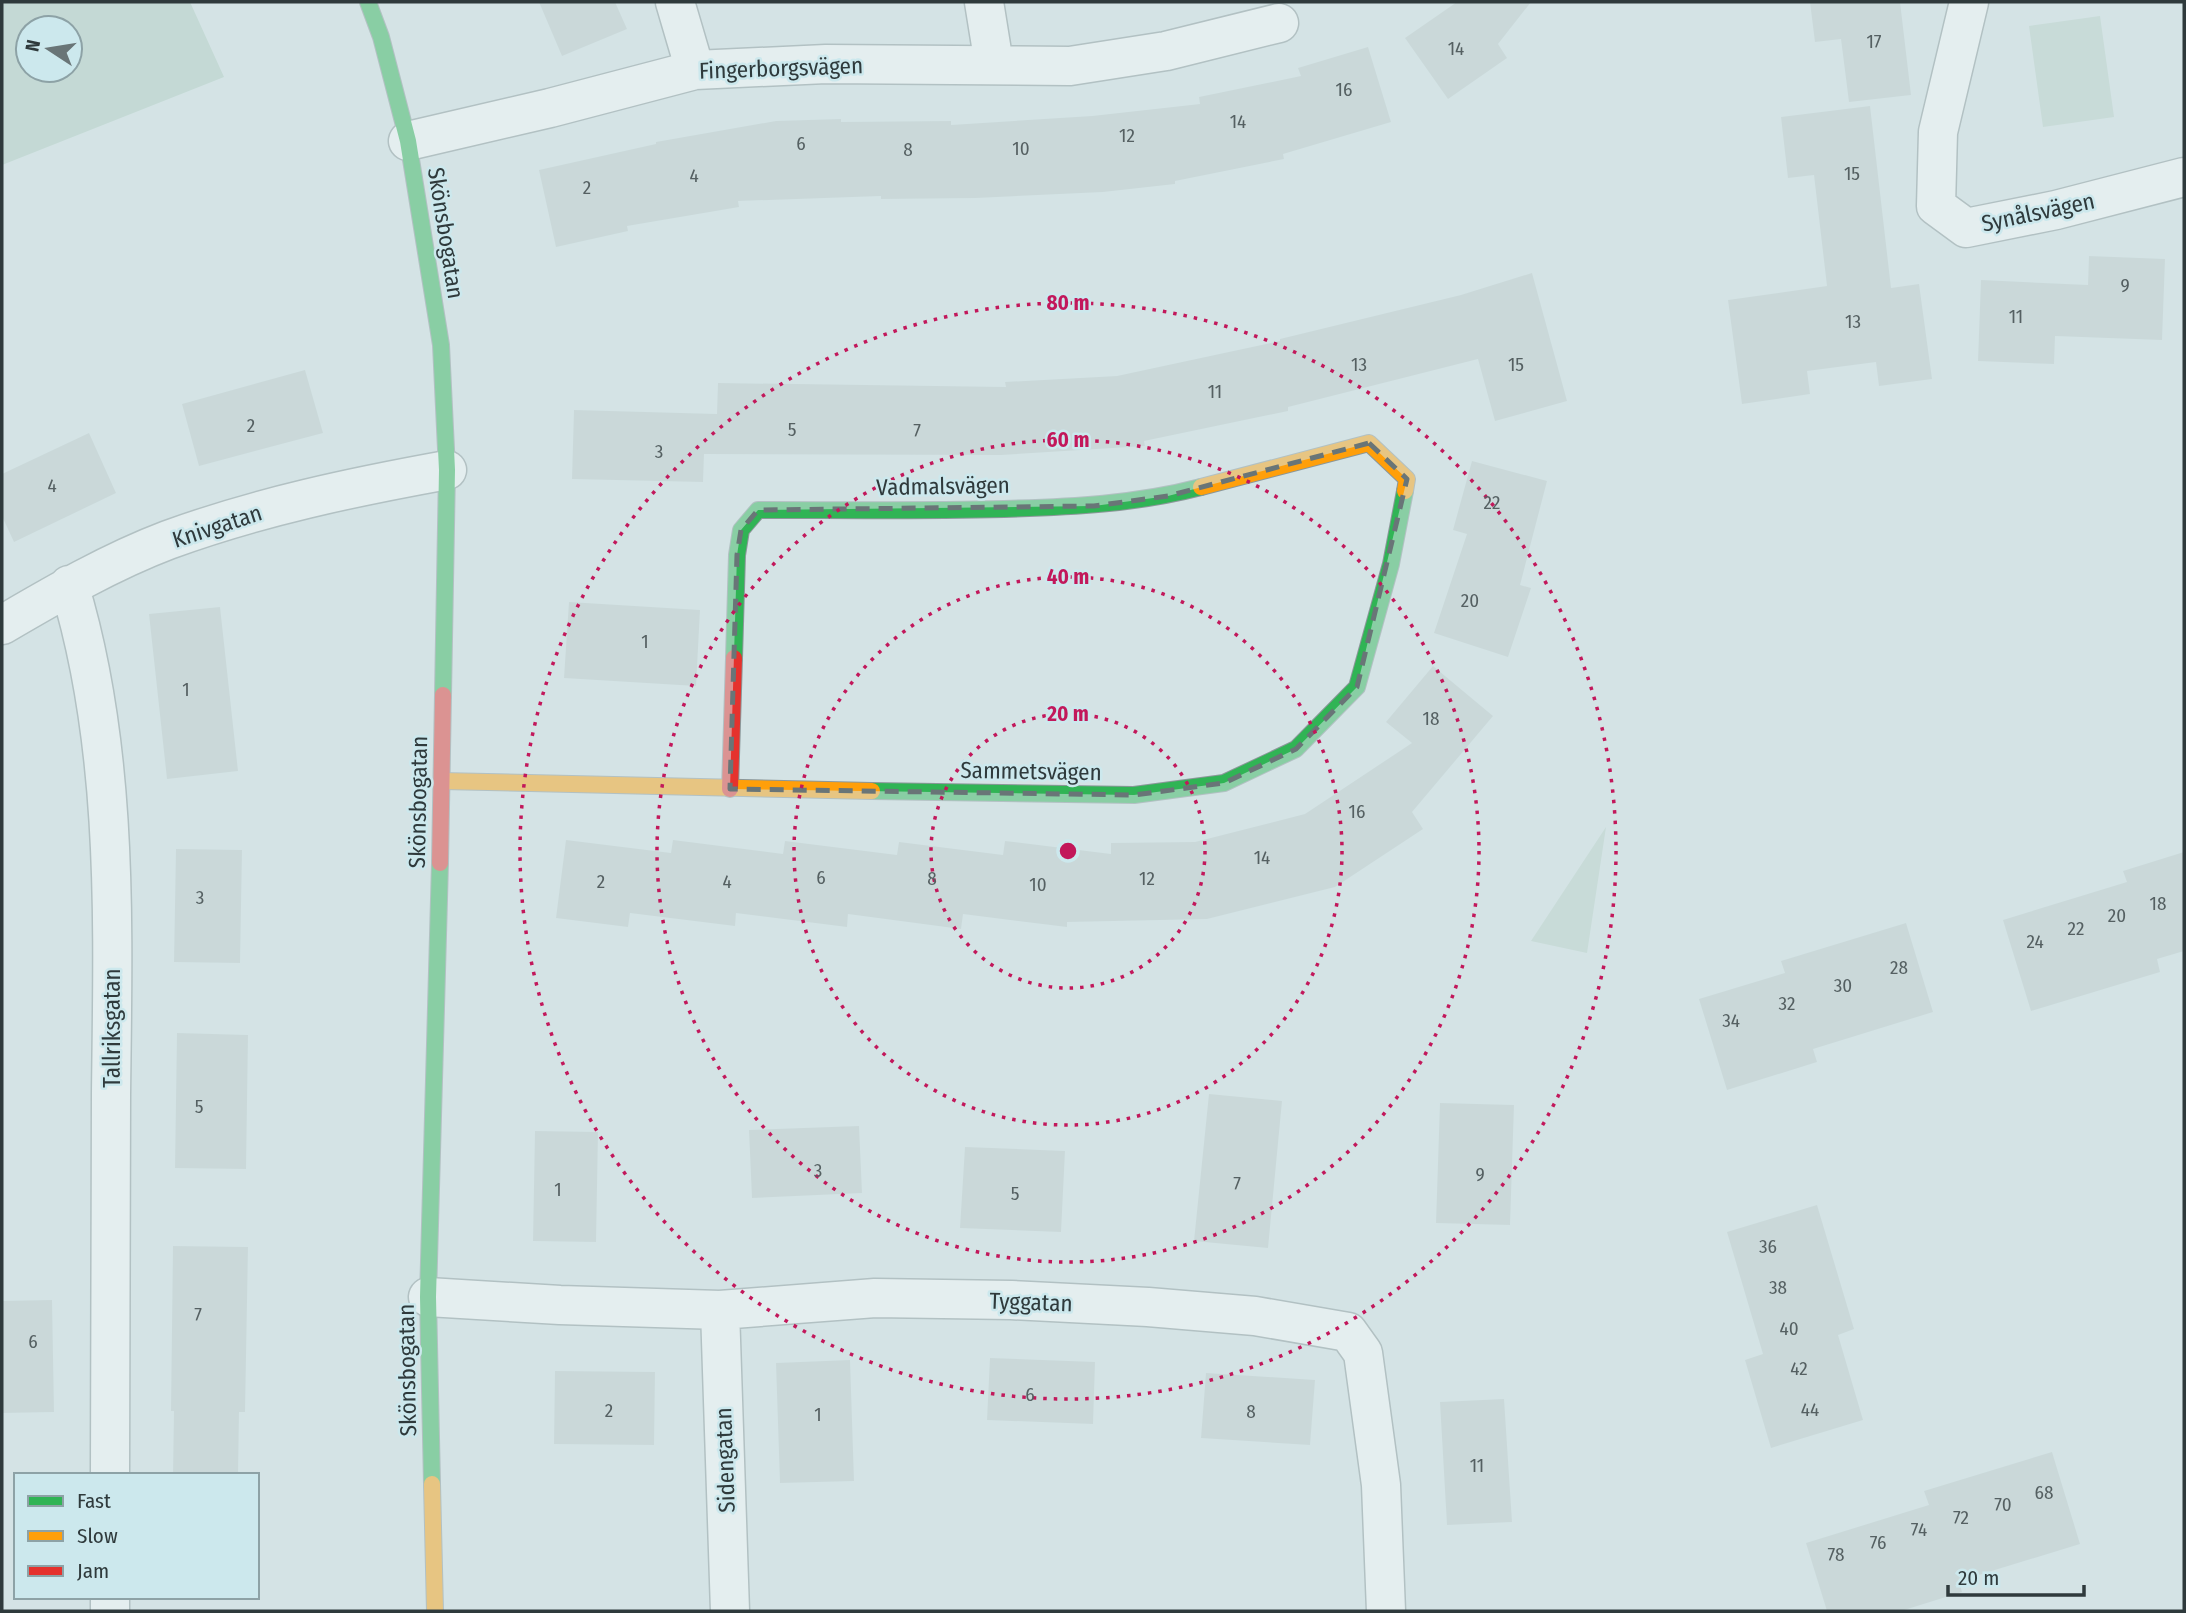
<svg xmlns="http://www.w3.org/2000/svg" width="2186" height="1613" viewBox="0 0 2186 1613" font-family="'Fira Sans Condensed',sans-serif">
	<rect width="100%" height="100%" fill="#d4e3e5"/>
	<path fill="#bbd0c7" d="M 2100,16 L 2114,117 L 2043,127 L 2029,26 Z
		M 1606,827 L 1587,953 L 1531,941 Z"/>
	<path fill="#b2cdc0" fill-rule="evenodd" d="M 2,2 L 190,2 L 224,77 L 2,165 ZM 28,28 L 70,28 L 70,70 L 28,70 Z"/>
	<path fill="#bfcbcb" d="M 539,2 L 615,2 L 627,29 L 562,56 Z
		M 1457,2 L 1531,2 L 1498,44 L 1507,58 L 1448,99 L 1405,38 Z
		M 1810,2 L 1900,2 L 1911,95 L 1849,102 L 1841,39 L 1815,42 Z
		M 1368,47 L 1391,122 L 1283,154 L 1284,159 L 1175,181 L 1175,184 L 1103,192 L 976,198 L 881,199 L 881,196 L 738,201 L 739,207 L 627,226 L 628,231 L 556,247 L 539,170 L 656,144 L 656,142 L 776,121 L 841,119 L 841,122 L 951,121 L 951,125 L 1092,116 L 1200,104 L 1199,97 L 1301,76 L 1298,68 Z
		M 1870,106 L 1891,288 L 1919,284 L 1932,379 L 1879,386 L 1876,362 L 1807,371 L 1810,394 L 1742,404 L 1728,300 L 1827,286 L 1814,175 L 1788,178 L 1781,117 Z
		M 2089,256 L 2165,259 L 2162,340 L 2055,336 L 2054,364 L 1978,361 L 1981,280 L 2088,285 Z
		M 1532,273 L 1567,401 L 1495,421 L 1478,359 L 1288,407 L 1288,411 L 1144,441 L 1145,446 L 1001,455 L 704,454 L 703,482 L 572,479 L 574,410 L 717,414 L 718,383 L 1006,387 L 1005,382 L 1117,376 L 1280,341 L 1280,339 L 1461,295 Z
		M 305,370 L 323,433 L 199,466 L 182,404 Z
		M 89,433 L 116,493 L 14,542 L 2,516 L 2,474 Z
		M 1472,461 L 1547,481 L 1520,585 L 1531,588 L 1508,657 L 1434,633 L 1467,534 L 1453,530 Z
		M 569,602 L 700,610 L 696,686 L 564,678 Z
		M 220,607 L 238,771 L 167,779 L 149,614 Z
		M 1433,666 L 1493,716 L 1412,812 L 1423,829 L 1335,887 L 1207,919 L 1067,922 L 1067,927 L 963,914 L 961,929 L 848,914 L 847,927 L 736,913 L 735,926 L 630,913 L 628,927 L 556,918 L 566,840 L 671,853 L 673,840 L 783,854 L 785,841 L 897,855 L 899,842 L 1003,855 L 1005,841 L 1111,854 L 1111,843 L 1195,842 L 1305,814 L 1412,743 L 1386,722 Z
		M 176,849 L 242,850 L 240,963 L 174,962 Z
		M 2184,852 L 2184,951 L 2157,959 L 2160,972 L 2031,1011 L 2003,920 L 2127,882 L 2123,871 Z
		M 1906,923 L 1933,1012 L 1813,1049 L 1817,1062 L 1727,1090 L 1699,999 L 1785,973 L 1781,961 Z
		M 177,1033 L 248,1035 L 246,1169 L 175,1168 Z
		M 1209,1094 L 1282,1101 L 1268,1248 L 1194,1241 Z
		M 1440,1103 L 1514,1105 L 1510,1225 L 1436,1223 Z
		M 859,1126 L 862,1193 L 752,1198 L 749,1130 Z
		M 535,1131 L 598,1132 L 596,1242 L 533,1241 Z
		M 965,1147 L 1065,1151 L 1061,1232 L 960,1228 Z
		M 1817,1205 L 1854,1329 L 1838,1335 L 1863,1420 L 1771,1448 L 1745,1360 L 1763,1354 L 1727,1232 Z
		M 173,1246 L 248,1247 L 245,1412 L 239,1412 L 238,1475 L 173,1475 L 174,1411 L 171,1411 Z
		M 52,1300 L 54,1412 L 2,1413 L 2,1301 Z
		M 990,1358 L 1095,1362 L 1093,1424 L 987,1420 Z
		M 850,1360 L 854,1481 L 780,1483 L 776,1363 Z
		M 555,1371 L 655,1372 L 654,1445 L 554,1444 Z
		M 1206,1373 L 1315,1380 L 1310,1445 L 1201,1438 Z
		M 1504,1399 L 1512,1522 L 1447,1525 L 1440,1402 Z
		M 2052,1452 L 2080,1544 L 1959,1581 L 1962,1592 L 1901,1611 L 1827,1611 L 1806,1543 L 1929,1505 L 1924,1491 Z"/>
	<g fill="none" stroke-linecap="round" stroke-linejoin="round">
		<defs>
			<path id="street" d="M 675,2 L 695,70
				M 984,2 L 994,64
				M 1969,2 L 1938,132 L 1936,206 L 1966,228 L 2056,210 L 2184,177
				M 408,141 L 550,108 L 695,70 L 826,64 L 1070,66 L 1166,51 L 1279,23
				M 69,585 C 119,749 113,925 111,1094 C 110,1221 110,1348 110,1475
				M 2,625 C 55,594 110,562 168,540 C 258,507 353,487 447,470
				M 428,1297 L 560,1305 L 720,1310 L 875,1298 L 1011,1300 L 1148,1307 L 1255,1316 L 1348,1332 L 1363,1353 L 1381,1485 L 1386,1611
				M 720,1310 L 730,1611
				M 110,1611 L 110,1597"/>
			<path id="fast" d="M 368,2 L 381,37 L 408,141 L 441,345 L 447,470 L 443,695
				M 734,658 L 737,555 L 741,530 L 758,510 C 840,510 922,511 1004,509 C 1071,507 1136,504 1201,487
				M 872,791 L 1134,795 L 1224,783 L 1296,749 L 1357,687 L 1391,564 L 1405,491
				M 432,1484 L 428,1297 L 440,863"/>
			<path id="slow" d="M 1201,487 L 1369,443 L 1407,479 L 1405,491
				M 442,781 L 872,791
				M 432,1484 L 435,1611"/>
			<path id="jam" d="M 730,789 L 734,658
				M 440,863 L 443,695"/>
		</defs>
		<use href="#street" stroke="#8b9799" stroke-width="41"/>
		<use href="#fast" stroke="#8b9799" stroke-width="18"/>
		<use href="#slow" stroke="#8b9799" stroke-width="18"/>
		<use href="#jam" stroke="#8b9799" stroke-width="18"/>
		<use href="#street" stroke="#f9fbfb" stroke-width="38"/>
		<use href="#fast" stroke="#30b455" stroke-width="16"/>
		<use href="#slow" stroke="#ff9f0a" stroke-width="16"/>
		<use href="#jam" stroke="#e5322d" stroke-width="16"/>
	</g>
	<path d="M0 0H2186V1613H0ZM 1369,443 L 1407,479 L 1357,687 L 1296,749 L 1224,783 L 1134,795 L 730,789 L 737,555 L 741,530 L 758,510 L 1094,506 L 1168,496 Z" fill="#d4e3e5" fill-opacity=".55" fill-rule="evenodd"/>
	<path fill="none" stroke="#697577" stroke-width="5" stroke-dasharray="14 9" stroke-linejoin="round" d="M 1369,443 L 1407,479 L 1357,687 L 1296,749 L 1224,783 L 1134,795 L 730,789 L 737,555 L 741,530 L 758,510 L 1094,506 L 1168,496 Z"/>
	<g fill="none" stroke="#c2185b" stroke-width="3.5" stroke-dasharray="3.5 7">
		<circle cx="1068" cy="851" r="137"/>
		<circle cx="1068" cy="851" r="274"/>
		<circle cx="1068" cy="851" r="411"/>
		<circle cx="1068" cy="851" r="548"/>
	</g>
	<g text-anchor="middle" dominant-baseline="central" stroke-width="5" stroke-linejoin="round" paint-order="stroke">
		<g font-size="19" fill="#556062">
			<text x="1874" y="41">17</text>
			<text x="1456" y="48">14</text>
			<text x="1344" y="89">16</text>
			<text x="1238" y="121">14</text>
			<text x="1127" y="135">12</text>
			<text x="801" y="143">6</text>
			<text x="1021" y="148">10</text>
			<text x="908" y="149">8</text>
			<text x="1852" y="173">15</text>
			<text x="694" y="175">4</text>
			<text x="587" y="187">2</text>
			<text x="2125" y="285">9</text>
			<text x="2016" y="316">11</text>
			<text x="1853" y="321">13</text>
			<text x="1359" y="364">13</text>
			<text x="1516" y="364">15</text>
			<text x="1215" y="391">11</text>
			<text x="251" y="425">2</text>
			<text x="792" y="429">5</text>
			<text x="917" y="430">7</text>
			<text x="659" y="451">3</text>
			<text x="52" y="485">4</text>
			<text x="1492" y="502">22</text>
			<text x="1470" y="600">20</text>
			<text x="645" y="641">1</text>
			<text x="186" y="689">1</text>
			<text x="1431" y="718">18</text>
			<text x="1357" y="811">16</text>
			<text x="1262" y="857">14</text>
			<text x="821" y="877">6</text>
			<text x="932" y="878">8</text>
			<text x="1147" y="878">12</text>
			<text x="601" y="881">2</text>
			<text x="727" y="881">4</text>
			<text x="1038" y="884">10</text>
			<text x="200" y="897">3</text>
			<text x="2158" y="903">18</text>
			<text x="2117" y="915">20</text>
			<text x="2076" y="928">22</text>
			<text x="2035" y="941">24</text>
			<text x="1899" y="967">28</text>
			<text x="1843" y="985">30</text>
			<text x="1787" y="1003">32</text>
			<text x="1731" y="1020">34</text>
			<text x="199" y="1106">5</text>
			<text x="818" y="1170">3</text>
			<text x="1480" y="1174">9</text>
			<text x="1237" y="1183">7</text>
			<text x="558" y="1189">1</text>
			<text x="1015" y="1193">5</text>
			<text x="1768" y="1246">36</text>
			<text x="1778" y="1287">38</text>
			<text x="198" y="1314">7</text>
			<text x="1789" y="1328">40</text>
			<text x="33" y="1341">6</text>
			<text x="1799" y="1368">42</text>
			<text x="1030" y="1394">6</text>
			<text x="1810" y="1409">44</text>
			<text x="609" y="1410">2</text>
			<text x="1251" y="1411">8</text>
			<text x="818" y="1414">1</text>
			<text x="1477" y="1465">11</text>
			<text x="2044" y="1492">68</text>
			<text x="2003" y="1504">70</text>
			<text x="1961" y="1517">72</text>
			<text x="1919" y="1529">74</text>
			<text x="1878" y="1542">76</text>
			<text x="1836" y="1554">78</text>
		</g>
		<g font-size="23" fill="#2f3a3c" stroke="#cce8ed">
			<text transform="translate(781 68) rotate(-2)">Fingerborgsvägen</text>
			<text transform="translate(2038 212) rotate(-12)">Synålsvägen</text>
			<text transform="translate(446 233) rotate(81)">Skönsbogatan</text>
			<text transform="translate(943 486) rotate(-1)">Vadmalsvägen</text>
			<text transform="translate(217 526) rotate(-18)">Knivgatan</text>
			<text transform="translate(1031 771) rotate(1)">Sammetsvägen</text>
			<text transform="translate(418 802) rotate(-89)">Skönsbogatan</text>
			<text transform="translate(112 1028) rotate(-90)">Tallriksgatan</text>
			<text transform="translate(1031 1302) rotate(2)">Tyggatan</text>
			<text transform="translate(407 1370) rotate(-91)">Skönsbogatan</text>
			<text transform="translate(725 1460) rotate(-92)">Sidengatan</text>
		</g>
	</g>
	<circle cx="1068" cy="851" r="10" fill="#c2185b" stroke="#cce8ed" stroke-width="3.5"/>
	<g font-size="21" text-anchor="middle" font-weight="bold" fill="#c2185b" stroke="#cce8ed" stroke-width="5" stroke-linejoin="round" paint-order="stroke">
		<text x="1068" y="310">80 m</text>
		<text x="1068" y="447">60 m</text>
		<text x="1068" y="584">40 m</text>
		<text x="1068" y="721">20 m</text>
	</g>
	<rect width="2186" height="1613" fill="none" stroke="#2f3a3c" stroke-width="7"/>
	<rect x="14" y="1473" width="245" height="126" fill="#cce8ed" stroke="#8da2a6" stroke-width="2"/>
	<rect x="28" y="1496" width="35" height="10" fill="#30b455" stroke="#8da2a6" stroke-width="2"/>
	<text x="77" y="1508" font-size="21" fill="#2f3a3c">Fast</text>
	<rect x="28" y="1531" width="35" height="10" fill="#ff9f0a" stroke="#8da2a6" stroke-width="2"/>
	<text x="77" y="1543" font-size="21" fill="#2f3a3c">Slow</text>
	<rect x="28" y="1566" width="35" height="10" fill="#e5322d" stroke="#8da2a6" stroke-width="2"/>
	<text x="77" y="1578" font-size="21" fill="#2f3a3c">Jam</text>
	<g transform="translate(49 49) rotate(282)"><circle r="33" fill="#cce8ed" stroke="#8da2a6" stroke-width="2"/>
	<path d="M0-5L12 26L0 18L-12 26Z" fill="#697577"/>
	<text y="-10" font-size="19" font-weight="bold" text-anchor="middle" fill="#2f3a3c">N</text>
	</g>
	<path d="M1948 1585v10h136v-10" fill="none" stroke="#2f3a3c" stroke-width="3.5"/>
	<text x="1958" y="1585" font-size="21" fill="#2f3a3c" stroke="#cce8ed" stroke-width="5" paint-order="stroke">20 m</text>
</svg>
